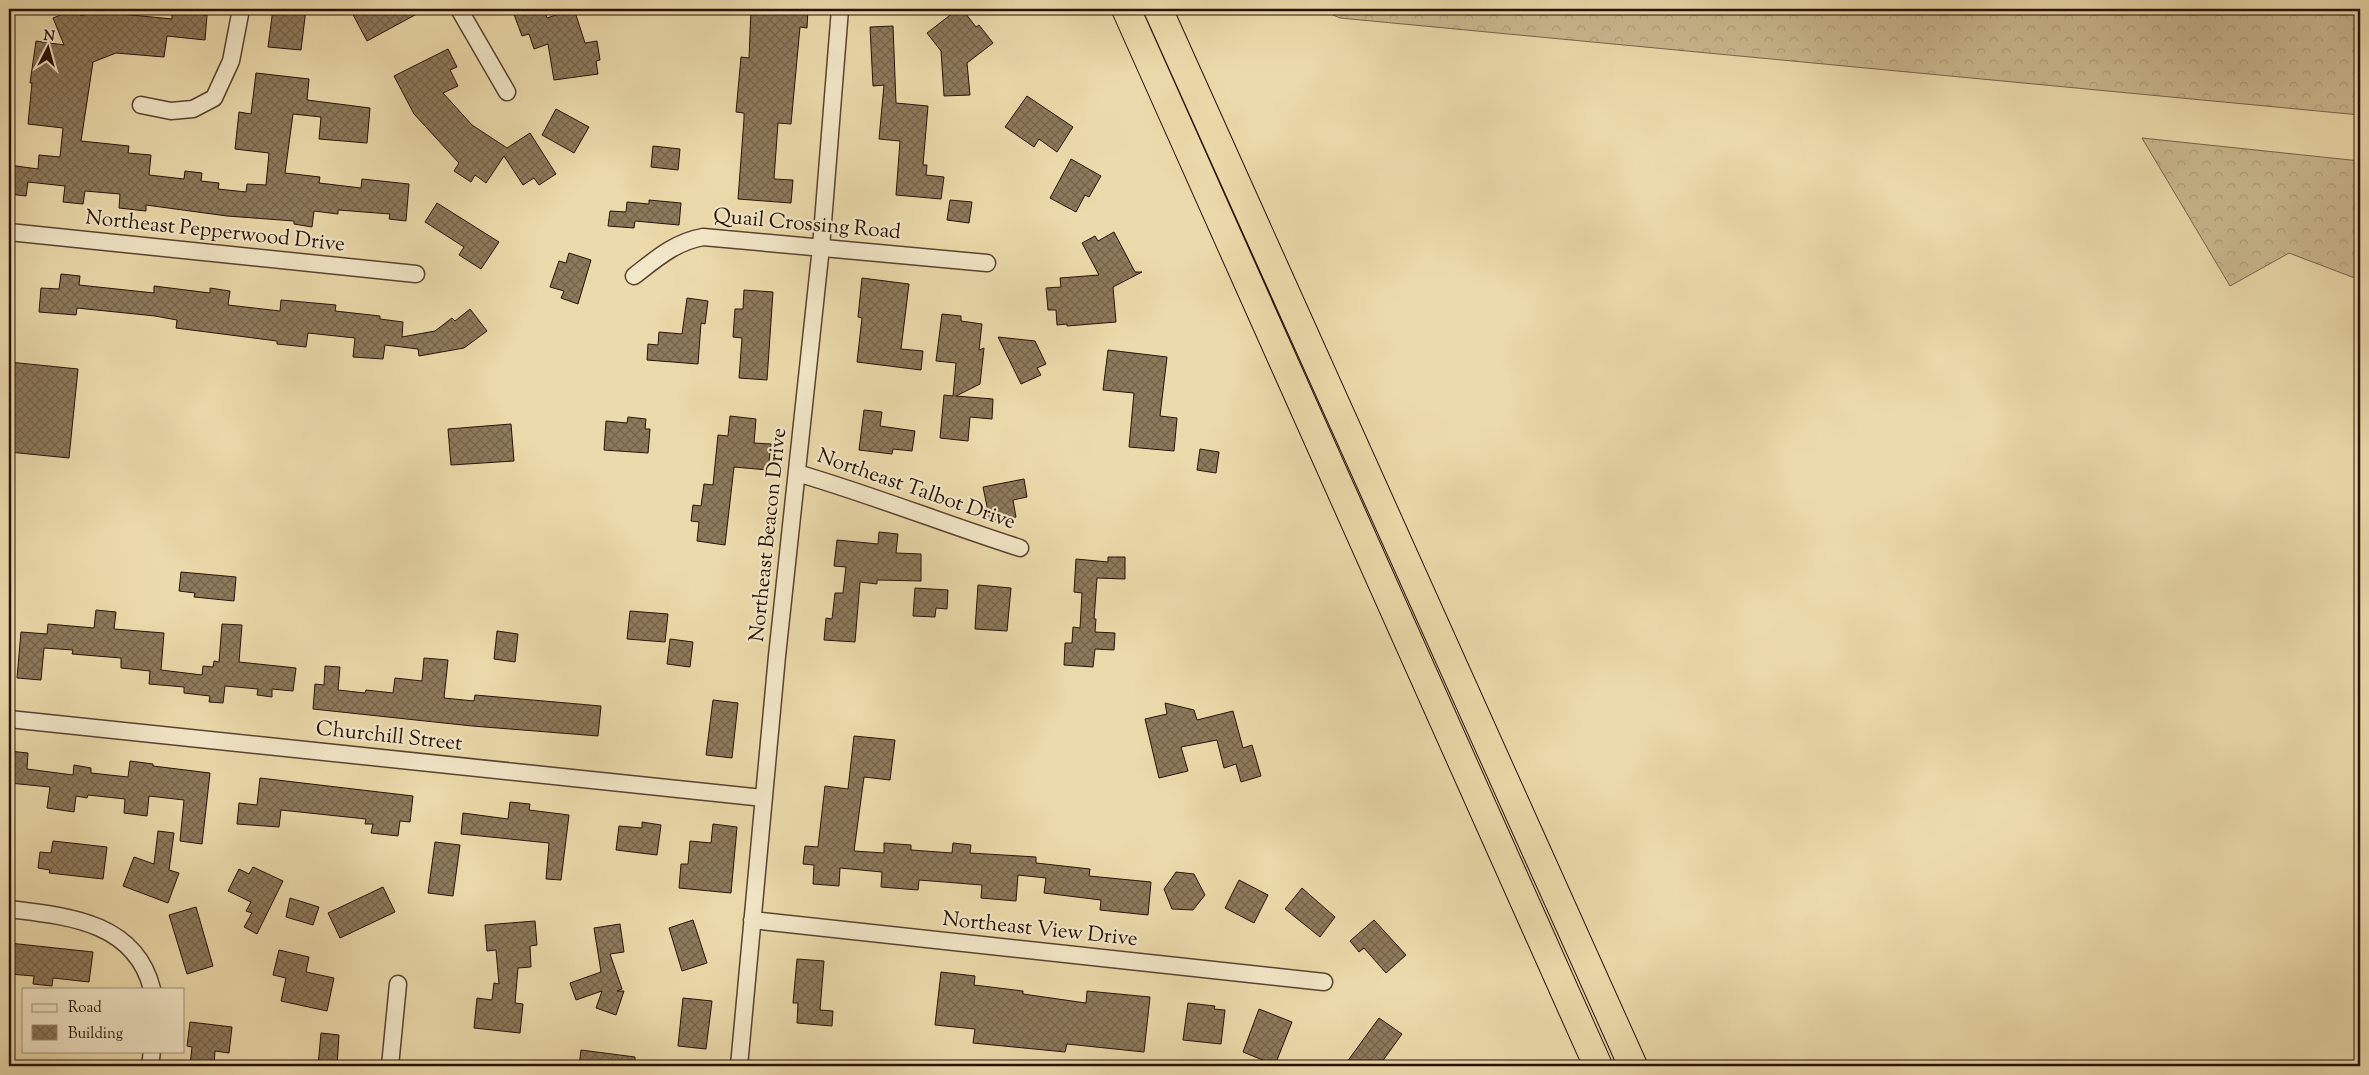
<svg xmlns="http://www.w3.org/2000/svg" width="2369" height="1075" viewBox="0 0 2369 1075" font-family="'Sorts Mill Goudy',serif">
	<defs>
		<pattern id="forest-crowns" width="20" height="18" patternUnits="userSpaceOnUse" patternTransform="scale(1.25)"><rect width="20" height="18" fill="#cab88f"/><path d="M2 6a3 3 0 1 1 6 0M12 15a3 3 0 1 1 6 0" fill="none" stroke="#ae9d7a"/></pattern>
		<pattern id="building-cross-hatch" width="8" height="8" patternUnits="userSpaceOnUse" patternTransform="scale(1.25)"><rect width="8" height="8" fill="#8d7a5c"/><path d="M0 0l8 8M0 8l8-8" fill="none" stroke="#73634a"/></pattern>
	</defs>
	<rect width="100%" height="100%" fill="#ebdaab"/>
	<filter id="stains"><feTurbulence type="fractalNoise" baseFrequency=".004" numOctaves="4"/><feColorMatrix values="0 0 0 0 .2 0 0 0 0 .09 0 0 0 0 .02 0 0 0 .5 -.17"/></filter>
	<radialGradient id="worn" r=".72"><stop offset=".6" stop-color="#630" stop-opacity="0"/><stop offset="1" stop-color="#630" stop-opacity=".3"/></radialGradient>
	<path fill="url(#forest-crowns)" stroke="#78644a" d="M 1319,9 L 2360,9 L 2360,115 L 1340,18 Z
		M 2142,138 L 2360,161 L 2360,280 L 2289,253 L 2230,286 Z"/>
	<path fill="url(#building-cross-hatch)" stroke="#271106" d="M 76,9 L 81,16 L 100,9 L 101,12 L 172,19 L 172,12 L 207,15 L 205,40 L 167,36 L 164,57 L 116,53 L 93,62 L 81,141 L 129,146 L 128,153 L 151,155 L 149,175 L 184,179 L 185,171 L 202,173 L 201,181 L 219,183 L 218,189 L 246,192 L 247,184 L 266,185 L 269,153 L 235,149 L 239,112 L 251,114 L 256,73 L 309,79 L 307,100 L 370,108 L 367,143 L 319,139 L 321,117 L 293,114 L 285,173 L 320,177 L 319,183 L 361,188 L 362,179 L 409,184 L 406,221 L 389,219 L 390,214 L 338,210 L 338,214 L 314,211 L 312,227 L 294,224 L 294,221 L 227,216 L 146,205 L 146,211 L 119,208 L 120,194 L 85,191 L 83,204 L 63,202 L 65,186 L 28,182 L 26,196 L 9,194 L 9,165 L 38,169 L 39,155 L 60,157 L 63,128 L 28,124 L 32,83 L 30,83 L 36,41 L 64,45 L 53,18 Z
		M 273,9 L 306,9 L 301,50 L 268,47 Z
		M 350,9 L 426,9 L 367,41 Z
		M 512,9 L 544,9 L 547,18 L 574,9 L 585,43 L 597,41 L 600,60 L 596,61 L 598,74 L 554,80 L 548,44 L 534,49 L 529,34 L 522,36 Z
		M 751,9 L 808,9 L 807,28 L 800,27 L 791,124 L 778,123 L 774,179 L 793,180 L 791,203 L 738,199 L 744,119 L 744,113 L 736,112 L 741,57 L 749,58 Z
		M 958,9 L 962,9 L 976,27 L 979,25 L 993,43 L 967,63 L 970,95 L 944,96 L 941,51 L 927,33 Z
		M 893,26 L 896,103 L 928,106 L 923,165 L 927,165 L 926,175 L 944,177 L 941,199 L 896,195 L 900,141 L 879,139 L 884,85 L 873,86 L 870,27 Z
		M 448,49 L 457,67 L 450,70 L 458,86 L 443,93 L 472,125 L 507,148 L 530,133 L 556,174 L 539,185 L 534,178 L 523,185 L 504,156 L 486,183 L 475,175 L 471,182 L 454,171 L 459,163 L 414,114 L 394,76 Z
		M 1027,96 L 1073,127 L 1057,152 L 1039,139 L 1034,147 L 1005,127 Z
		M 556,109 L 589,127 L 574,153 L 542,135 Z
		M 653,146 L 680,149 L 678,170 L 651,167 Z
		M 1071,159 L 1101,176 L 1089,197 L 1085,195 L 1076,212 L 1050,198 Z
		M 649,200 L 681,203 L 679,225 L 635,221 L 634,228 L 608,226 L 610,211 L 626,212 L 627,202 L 649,204 Z
		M 950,200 L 972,202 L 969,223 L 947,220 Z
		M 437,203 L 499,242 L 481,269 L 459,255 L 464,247 L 425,222 Z
		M 1114,232 L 1135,272 L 1142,272 L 1113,287 L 1116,322 L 1067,326 L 1067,324 L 1057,325 L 1056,310 L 1048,310 L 1046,288 L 1061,287 L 1060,278 L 1099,275 L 1082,243 L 1095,236 L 1098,241 Z
		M 569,253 L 591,260 L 578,304 L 561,298 L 564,291 L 550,287 L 559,261 L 566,263 Z
		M 61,274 L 80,276 L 79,285 L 154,293 L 154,286 L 210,293 L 210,288 L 230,291 L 228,305 L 280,311 L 281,300 L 336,305 L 335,311 L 380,316 L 380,319 L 403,322 L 402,337 L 435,331 L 452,318 L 455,321 L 470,309 L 487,331 L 464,348 L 419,356 L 418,349 L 385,345 L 383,359 L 353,357 L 355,338 L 308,333 L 306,347 L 277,344 L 277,341 L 176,328 L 177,320 L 155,316 L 77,308 L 76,315 L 39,312 L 41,288 L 59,289 Z
		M 862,278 L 909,284 L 901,349 L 923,351 L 921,370 L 857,362 L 862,318 L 858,317 Z
		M 744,290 L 773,292 L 767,380 L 739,378 L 742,338 L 733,337 L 735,309 L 743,309 Z
		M 687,298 L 708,301 L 705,324 L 701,323 L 698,364 L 647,360 L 648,344 L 658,345 L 659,332 L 682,334 Z
		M 942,314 L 961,316 L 961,321 L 982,324 L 979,350 L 984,348 L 980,384 L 956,396 L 993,399 L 992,419 L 970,417 L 968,441 L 940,438 L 944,395 L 953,396 L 956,363 L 936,361 Z
		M 998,337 L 1035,341 L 1046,364 L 1037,368 L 1041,375 L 1021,384 Z
		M 1108,350 L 1167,357 L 1160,416 L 1177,418 L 1174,451 L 1129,447 L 1134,393 L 1103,390 Z
		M 9,362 L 78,369 L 69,458 L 9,452 Z
		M 864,410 L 882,412 L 880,426 L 915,431 L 912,451 L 893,449 L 892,454 L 859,450 Z
		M 730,416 L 756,419 L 754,443 L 771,444 L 768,470 L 734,467 L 725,545 L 697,541 L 699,522 L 691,521 L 693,505 L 701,506 L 704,484 L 713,485 L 718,435 L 728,436 Z
		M 628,417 L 646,419 L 645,429 L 650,429 L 648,453 L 604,450 L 606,421 L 627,423 Z
		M 511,424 L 514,461 L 451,465 L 448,429 Z
		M 1200,449 L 1219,452 L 1216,473 L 1197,470 Z
		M 1024,479 L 1027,497 L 1013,500 L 1016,517 L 990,521 L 983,487 Z
		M 879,532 L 898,534 L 896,553 L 921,554 L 921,581 L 877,580 L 877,584 L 860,582 L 855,642 L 824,640 L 826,618 L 832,619 L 835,593 L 843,593 L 846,567 L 834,566 L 837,540 L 878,544 Z
		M 1108,557 L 1125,557 L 1125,579 L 1097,578 L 1094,619 L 1096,619 L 1095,632 L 1115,633 L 1114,650 L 1095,649 L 1093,667 L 1064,665 L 1065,643 L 1072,643 L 1073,627 L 1080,628 L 1082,593 L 1074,592 L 1076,559 L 1108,562 Z
		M 181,572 L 236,577 L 234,601 L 194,597 L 195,593 L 179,591 Z
		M 978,585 L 1011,588 L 1007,631 L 975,629 Z
		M 915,588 L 948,590 L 947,609 L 936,608 L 935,617 L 913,616 Z
		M 96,610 L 116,612 L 114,629 L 164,633 L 161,670 L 202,675 L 203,666 L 213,667 L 214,661 L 219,662 L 222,624 L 242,625 L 239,662 L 296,668 L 293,691 L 272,689 L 272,697 L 257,695 L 258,689 L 225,686 L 223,703 L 209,702 L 210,696 L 184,693 L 184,687 L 149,684 L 150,671 L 121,668 L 121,658 L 72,654 L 73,650 L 44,648 L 41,680 L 17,678 L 21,632 L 47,634 L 48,624 L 94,628 Z
		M 630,611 L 668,614 L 665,642 L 627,639 Z
		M 497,631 L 518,634 L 515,662 L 494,659 Z
		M 670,639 L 693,642 L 690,667 L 667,664 Z
		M 424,658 L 448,660 L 444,698 L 474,701 L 475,695 L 601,706 L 598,736 L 472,726 L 313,709 L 315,684 L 324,685 L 325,666 L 340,667 L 338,690 L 365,693 L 366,690 L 393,693 L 395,678 L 422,681 Z
		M 713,700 L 738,703 L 732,758 L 706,755 Z
		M 1165,703 L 1194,710 L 1197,720 L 1233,711 L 1243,748 L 1252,745 L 1261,776 L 1241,782 L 1236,764 L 1224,768 L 1217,740 L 1181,747 L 1188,771 L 1159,778 L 1145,719 L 1167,714 Z
		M 854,736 L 895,740 L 890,780 L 864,777 L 854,851 L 884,853 L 884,843 L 911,845 L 911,850 L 952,853 L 953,843 L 971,845 L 970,853 L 1036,857 L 1036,863 L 1090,869 L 1089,876 L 1151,882 L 1148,915 L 1100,910 L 1101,900 L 1044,893 L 1046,878 L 1018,875 L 1016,901 L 981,898 L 982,885 L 919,880 L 918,890 L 881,887 L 882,872 L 840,868 L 839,886 L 813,884 L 814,865 L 803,864 L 805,846 L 818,847 L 825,786 L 848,789 Z
		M 9,751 L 28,753 L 27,769 L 73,775 L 74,765 L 91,768 L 91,773 L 128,777 L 130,761 L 153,764 L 153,766 L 210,773 L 202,844 L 180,841 L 184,800 L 149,796 L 147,816 L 124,813 L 125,799 L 88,795 L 87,798 L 76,796 L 74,812 L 47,808 L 50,787 L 9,783 Z
		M 260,778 L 413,796 L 410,822 L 400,821 L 398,836 L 371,833 L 373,824 L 365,824 L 366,819 L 281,810 L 279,827 L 237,824 L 239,803 L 257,805 Z
		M 510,802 L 530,804 L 529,810 L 569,815 L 561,880 L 546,879 L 549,843 L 461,834 L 463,813 L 508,819 Z
		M 642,822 L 661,825 L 657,855 L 616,850 L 619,826 L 642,828 Z
		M 713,824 L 737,827 L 731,893 L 679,888 L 681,864 L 688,864 L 690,841 L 711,843 Z
		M 158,831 L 174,833 L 169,870 L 179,873 L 168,903 L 123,886 L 134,857 L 154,864 Z
		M 53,841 L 107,847 L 103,879 L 49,873 L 50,870 L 38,868 L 40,852 L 51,853 Z
		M 435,842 L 460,845 L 453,896 L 428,893 Z
		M 253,867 L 283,881 L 257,934 L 244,927 L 252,913 L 246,911 L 251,902 L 228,891 L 239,869 L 249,874 Z
		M 1176,872 L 1194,874 L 1205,895 L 1193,910 L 1172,909 L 1164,889 Z
		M 1239,880 L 1268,895 L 1254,923 L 1225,908 Z
		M 383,887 L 395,912 L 340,938 L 328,913 Z
		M 1302,888 L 1335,917 L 1320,937 L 1285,909 Z
		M 290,898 L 319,907 L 313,925 L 286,917 Z
		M 196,907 L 213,966 L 187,974 L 169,915 Z
		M 693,920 L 707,963 L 682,971 L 669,928 Z
		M 1374,920 L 1406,955 L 1386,973 L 1364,948 L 1359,952 L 1350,941 Z
		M 535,921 L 537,945 L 530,946 L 531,967 L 518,968 L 515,1003 L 523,1004 L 520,1033 L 474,1028 L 477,998 L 492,1000 L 494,983 L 499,984 L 496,950 L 487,951 L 485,925 Z
		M 620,924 L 624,952 L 610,954 L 622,989 L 617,991 L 624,991 L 616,1015 L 596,1008 L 602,991 L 576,1000 L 570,983 L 601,972 L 594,928 Z
		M 9,943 L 93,952 L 89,982 L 53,978 L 52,986 L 33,984 L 34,976 L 9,974 Z
		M 279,950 L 309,957 L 306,972 L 334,978 L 327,1011 L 281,1001 L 286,978 L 273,975 Z
		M 797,959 L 824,961 L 820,1010 L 833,1011 L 832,1026 L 797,1023 L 798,1003 L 793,1003 Z
		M 941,972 L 975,976 L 974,985 L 1023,991 L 1023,994 L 1086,1003 L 1087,991 L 1150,997 L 1144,1052 L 1067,1044 L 1065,1052 L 973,1043 L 975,1029 L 935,1025 Z
		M 683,998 L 712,1001 L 706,1049 L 678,1046 Z
		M 1188,1003 L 1215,1006 L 1214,1009 L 1225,1010 L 1221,1044 L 1183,1040 Z
		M 1259,1009 L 1292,1022 L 1275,1065 L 1243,1052 Z
		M 1379,1018 L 1402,1034 L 1379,1066 L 1344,1066 Z
		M 190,1022 L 232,1027 L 229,1053 L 215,1051 L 214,1066 L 190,1065 L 192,1047 L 187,1046 Z
		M 321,1033 L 339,1035 L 337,1066 L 318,1066 Z
		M 581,1050 L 635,1057 L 635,1066 L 579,1066 Z"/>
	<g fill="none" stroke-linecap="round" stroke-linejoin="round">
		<defs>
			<path id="street" d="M 459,9 L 507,92
				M 141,105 L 171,111 L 193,109 L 214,98 L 231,61 L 241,9
				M 9,232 L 416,274
				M 634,276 C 656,259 675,242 703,237 L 987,263
				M 797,473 C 872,495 945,524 1020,548
				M 9,719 L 764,798
				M 9,909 C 66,916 135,921 152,989
				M 752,920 L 1324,982
				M 150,1066 L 152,1051
				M 390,1066 L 398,984
				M 739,1066 L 777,656 L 821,247 L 840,9"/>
			<path id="highway" d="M 1126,9 L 1598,1066
				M 1158,9 L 1633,1066"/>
		</defs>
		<use href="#street" stroke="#58432f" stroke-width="19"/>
		<use href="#highway" stroke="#271106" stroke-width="30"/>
		<use href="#street" stroke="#f2e7c8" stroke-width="16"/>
		<use href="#highway" stroke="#ebdaab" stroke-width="28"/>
	</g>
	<g text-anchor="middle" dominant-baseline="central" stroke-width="4.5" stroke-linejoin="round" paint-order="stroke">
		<g font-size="21" fill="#271106" stroke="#f2e7c8">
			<text transform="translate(807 225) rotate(5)">Quail Crossing Road</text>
			<text transform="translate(215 232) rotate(6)">Northeast Pepperwood Drive</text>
			<text transform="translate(916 490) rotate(19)">Northeast Talbot Drive</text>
			<text transform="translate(769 535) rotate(-84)">Northeast Beacon Drive</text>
			<text transform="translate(389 737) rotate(6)">Churchill Street</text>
			<text transform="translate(1040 930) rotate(6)">Northeast View Drive</text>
		</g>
	</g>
	<rect width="2369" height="1075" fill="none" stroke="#ebdaab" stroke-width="30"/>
	<rect x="10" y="10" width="2349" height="1055" fill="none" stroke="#271106" stroke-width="2.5"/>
	<rect x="15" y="15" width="2339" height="1045" fill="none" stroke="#271106"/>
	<rect x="22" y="988" width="162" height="65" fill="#f2e7c8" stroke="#a1917a"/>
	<rect x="32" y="1004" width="25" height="8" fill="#f2e7c8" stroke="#a1917a"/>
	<text x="68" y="1012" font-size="15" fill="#271106">Road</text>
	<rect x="32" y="1025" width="25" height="15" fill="url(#building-cross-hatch)" stroke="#a1917a"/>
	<text x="68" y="1038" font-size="15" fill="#271106">Building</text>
	<g transform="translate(48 48) rotate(6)" stroke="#f2e7c8" stroke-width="4" paint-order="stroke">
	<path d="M0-4L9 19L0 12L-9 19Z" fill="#271106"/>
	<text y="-8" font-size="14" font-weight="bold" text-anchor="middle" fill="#271106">N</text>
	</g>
	<rect width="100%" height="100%" filter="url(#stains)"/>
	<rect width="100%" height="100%" fill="url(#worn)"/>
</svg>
